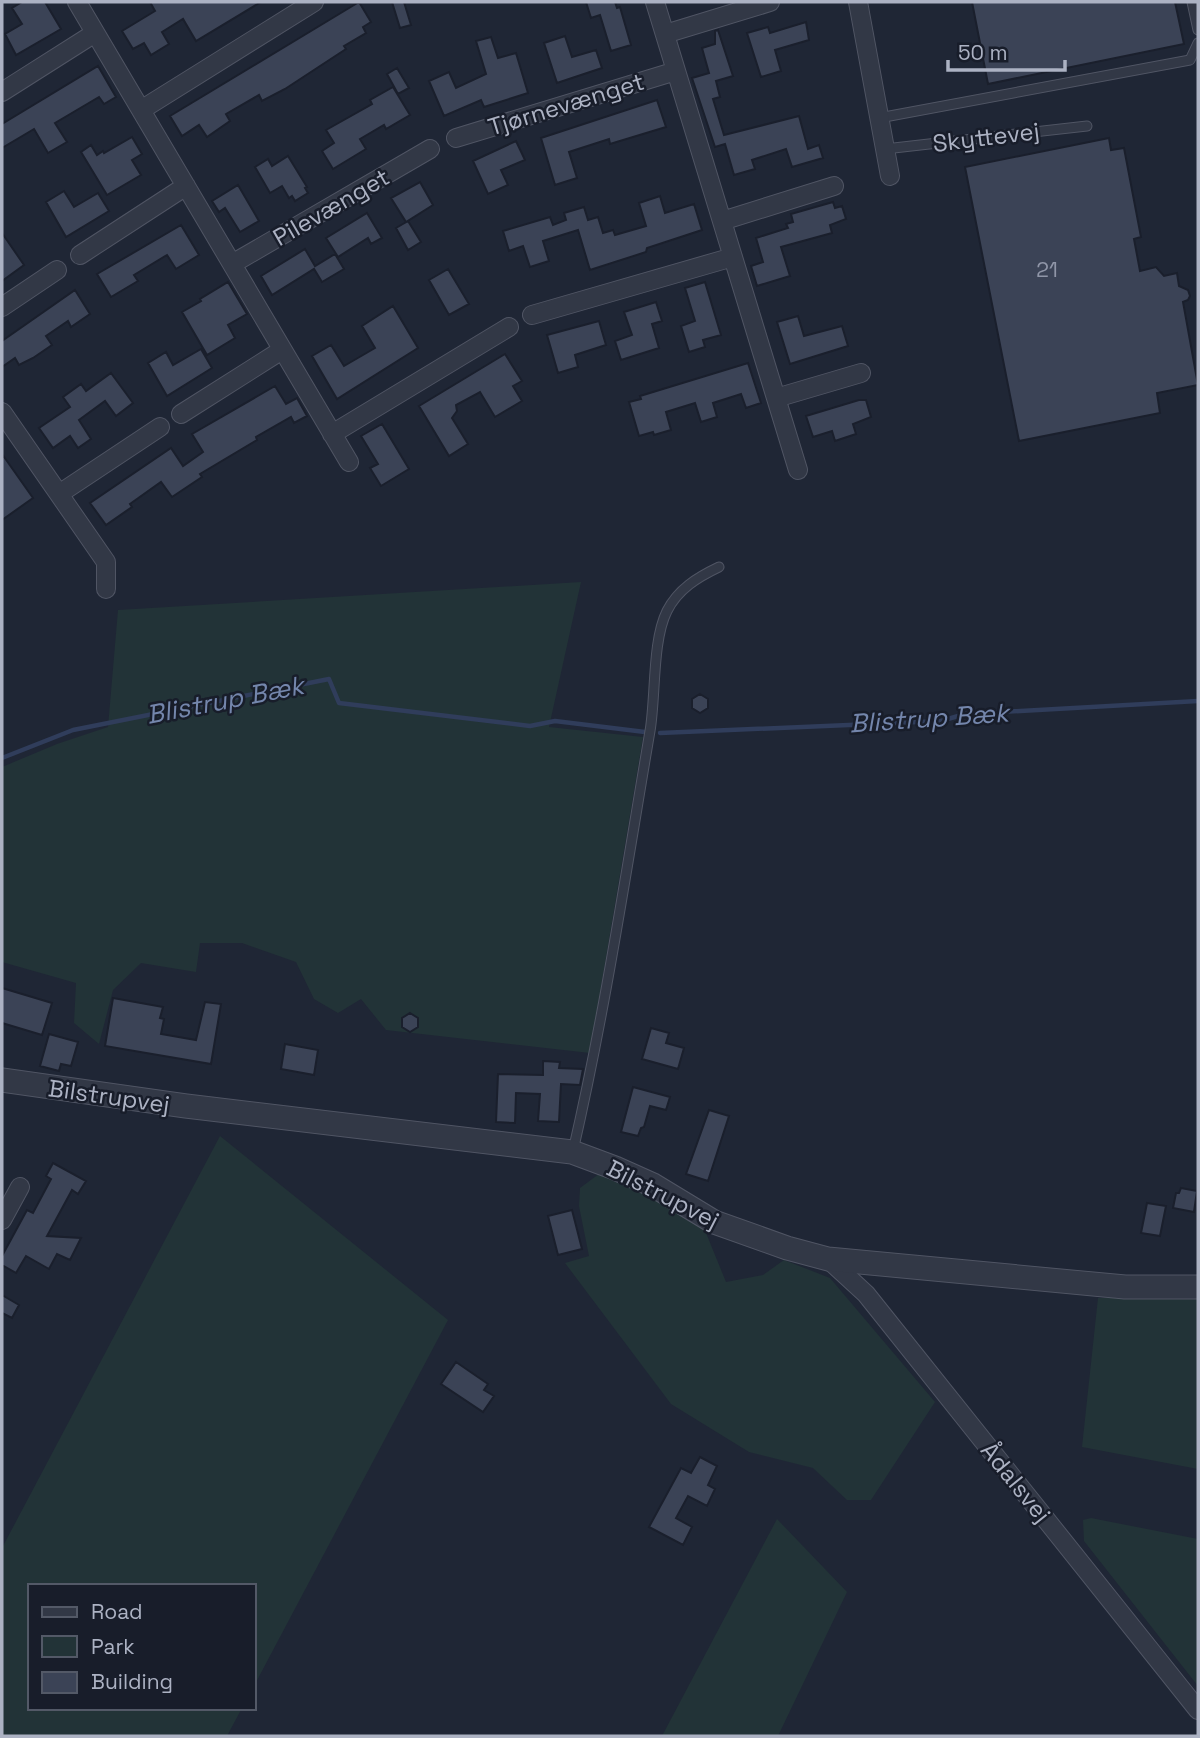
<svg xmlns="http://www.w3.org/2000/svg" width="1200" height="1738" viewBox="0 0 1200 1738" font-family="'Space Grotesk',sans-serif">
	<rect width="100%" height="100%" fill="#1f2635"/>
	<path fill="#223337" d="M 581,582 L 549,727 L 643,737 L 590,1053 L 386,1030 L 361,999 L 338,1013 L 314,999 L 296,962 L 242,943 L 200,943 L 196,972 L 141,963 L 113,990 L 99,1044 L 74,1023 L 76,983 L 2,962 L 2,767 L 57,744 L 108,727 L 118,610 Z
		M 220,1136 L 448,1320 L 254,1686 L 254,1586 L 30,1586 L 30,1708 L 242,1708 L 227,1736 L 2,1736 L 2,1548 Z
		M 603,1171 L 704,1228 L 726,1282 L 763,1275 L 784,1260 L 830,1278 L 935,1402 L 871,1500 L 847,1500 L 813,1468 L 749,1452 L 671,1404 L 565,1263 L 589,1256 L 579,1206 L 580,1188 Z
		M 1198,1296 L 1198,1469 L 1082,1447 L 1098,1298 Z
		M 1091,1518 L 1198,1539 L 1198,1686 L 1084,1541 L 1083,1520 Z
		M 777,1519 L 847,1592 L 778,1736 L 662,1736 Z"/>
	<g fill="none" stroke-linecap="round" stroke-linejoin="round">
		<path stroke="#303d5b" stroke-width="4.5" d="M 660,733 L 941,721 L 965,714 L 1198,701
			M 2,758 L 73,730 L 329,679 L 339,703 L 530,726 L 555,721 L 645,732"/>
	</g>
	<path fill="#3b4356" stroke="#1a1f2c" stroke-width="2" d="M 22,2 L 45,2 L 61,29 L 16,55 L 5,34 L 22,24 L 12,8 Z
		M 150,2 L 261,2 L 196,41 L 183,19 L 162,32 L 169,44 L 151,55 L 144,43 L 133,49 L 122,31 L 155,11 Z
		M 359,2 L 371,22 L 363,27 L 366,33 L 344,46 L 346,49 L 285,89 L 262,101 L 259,95 L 226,114 L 230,121 L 207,137 L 199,125 L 182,136 L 170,116 Z
		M 392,2 L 404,2 L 411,25 L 400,28 Z
		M 586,2 L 615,2 L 617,8 L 620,7 L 631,45 L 611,51 L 600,15 L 591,18 Z
		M 972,2 L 1175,2 L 1184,44 L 988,84 Z
		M 806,22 L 809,40 L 775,50 L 781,71 L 761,77 L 747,33 L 768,27 L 770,33 Z
		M 718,30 L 733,76 L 716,81 L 720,97 L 713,99 L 724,135 L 799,116 L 808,149 L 819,145 L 823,158 L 792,167 L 786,149 L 752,160 L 755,169 L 734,175 L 725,144 L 715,147 L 692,78 L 709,73 L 702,48 L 715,44 L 715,31 Z
		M 565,36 L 572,57 L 596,50 L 602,68 L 557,83 L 544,43 Z
		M 491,37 L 498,58 L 516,53 L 528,93 L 484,107 L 481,100 L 444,116 L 429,81 L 449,72 L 456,88 L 486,74 L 476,41 Z
		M 98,66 L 116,97 L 104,104 L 99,97 L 55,123 L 67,142 L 48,153 L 34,129 L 2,148 L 2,124 Z
		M 397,68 L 409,88 L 398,94 L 387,74 Z
		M 393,87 L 410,115 L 386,129 L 384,125 L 360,139 L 366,149 L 333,169 L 322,151 L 334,143 L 326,130 L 372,104 L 370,100 Z
		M 657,100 L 666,127 L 610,144 L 609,139 L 569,152 L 577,178 L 555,185 L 541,138 Z
		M 132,137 L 142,154 L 132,160 L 141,175 L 107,195 L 81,152 L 91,145 L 97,155 L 103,151 L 104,153 Z
		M 1109,138 L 1111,150 L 1124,148 L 1141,237 L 1134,239 L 1140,271 L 1156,267 L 1164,276 L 1177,273 L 1179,286 L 1188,290 L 1190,296 L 1188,300 L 1183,302 L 1198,385 L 1157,393 L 1160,413 L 1019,441 L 965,167 Z
		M 516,141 L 525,160 L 501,170 L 508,185 L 488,194 L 473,161 Z
		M 288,156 L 307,187 L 305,188 L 308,193 L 295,201 L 292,196 L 289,198 L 282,186 L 270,193 L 255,167 L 268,159 L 272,166 Z
		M 420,182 L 433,205 L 406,222 L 391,198 Z
		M 238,185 L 259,221 L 240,232 L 225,208 L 219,212 L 212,201 Z
		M 64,191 L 74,207 L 98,193 L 109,211 L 66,237 L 46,202 Z
		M 660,196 L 665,213 L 694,204 L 702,230 L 647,248 L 646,252 L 590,270 L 578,230 L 543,241 L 549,261 L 530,267 L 523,246 L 509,251 L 503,231 L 550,217 L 553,225 L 566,220 L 564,213 L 584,207 L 588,220 L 598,217 L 603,233 L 613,230 L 615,235 L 646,226 L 639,203 Z
		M 833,202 L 835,208 L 842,206 L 846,219 L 830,225 L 832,233 L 781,247 L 790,276 L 757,286 L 751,266 L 763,262 L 756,238 L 788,228 L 786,224 L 793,222 L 791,214 Z
		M 367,213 L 382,238 L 371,244 L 368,238 L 338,257 L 326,238 Z
		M 408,221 L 421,242 L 408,250 L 396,228 Z
		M 181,225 L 199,255 L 176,269 L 167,255 L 134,275 L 138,281 L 111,297 L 97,274 Z
		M 2,233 L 24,265 L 2,281 Z
		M 305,249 L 315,266 L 335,254 L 344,269 L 322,282 L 314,269 L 272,295 L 261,276 Z
		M 448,269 L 469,304 L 449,315 L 429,280 Z
		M 228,282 L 247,314 L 228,325 L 235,338 L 207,355 L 182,312 L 201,301 L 200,299 Z
		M 705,282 L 721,335 L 703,340 L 705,347 L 689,352 L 681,326 L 695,321 L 685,288 Z
		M 75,290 L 90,314 L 71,327 L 68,321 L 46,336 L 52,345 L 33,358 L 19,365 L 15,358 L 2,367 L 2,341 Z
		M 656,302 L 662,321 L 652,324 L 659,348 L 621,360 L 615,341 L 632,335 L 624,312 Z
		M 393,306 L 418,348 L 337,399 L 312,356 L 331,345 L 344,366 L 375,348 L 362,326 Z
		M 798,316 L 804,336 L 842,326 L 848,346 L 790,364 L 777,322 Z
		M 599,321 L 606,345 L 575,355 L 578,367 L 558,373 L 547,335 Z
		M 201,349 L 212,368 L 167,396 L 148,363 L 166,352 L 173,365 Z
		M 505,354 L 522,381 L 513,386 L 522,401 L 495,417 L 480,392 L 456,405 L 457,411 L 452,418 L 468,444 L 449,456 L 419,406 Z
		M 748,363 L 761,403 L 746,408 L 741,394 L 713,403 L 717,417 L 701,422 L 695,403 L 666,412 L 671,430 L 654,435 L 653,432 L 639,436 L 629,402 L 641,399 L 640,396 Z
		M 111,373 L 133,403 L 116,416 L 105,401 L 79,420 L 91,439 L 78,448 L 70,436 L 53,448 L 39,428 L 70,407 L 63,397 L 81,384 L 86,391 Z
		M 275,386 L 286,404 L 297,398 L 307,416 L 294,423 L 291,417 L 256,437 L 257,440 L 200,474 L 202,477 L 172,497 L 161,482 L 130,504 L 132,507 L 106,525 L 90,503 L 171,448 L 183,466 L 203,452 L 192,434 Z
		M 859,400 L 866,400 L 871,417 L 853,424 L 856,434 L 835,441 L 832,431 L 813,437 L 806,416 Z
		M 382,424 L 409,469 L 381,486 L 370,468 L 378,464 L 361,436 Z
		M 2,454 L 33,498 L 2,520 Z
		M 700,694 L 708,699 L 708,708 L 700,713 L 692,708 L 692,699 Z
		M 2,988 L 52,1003 L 42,1035 L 2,1023 Z
		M 113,998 L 163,1007 L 160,1018 L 164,1019 L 161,1034 L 196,1040 L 205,1002 L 221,1004 L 211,1064 L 105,1046 Z
		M 410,1013 L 418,1018 L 418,1027 L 410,1032 L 402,1027 L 402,1018 Z
		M 651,1028 L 669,1033 L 666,1043 L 684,1048 L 678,1069 L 642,1059 Z
		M 49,1034 L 78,1042 L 71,1066 L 61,1064 L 59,1071 L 40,1066 Z
		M 285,1044 L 318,1050 L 314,1075 L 281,1069 Z
		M 543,1061 L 560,1062 L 559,1068 L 583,1069 L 580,1085 L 561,1084 L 559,1122 L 538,1121 L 540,1094 L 516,1093 L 515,1123 L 496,1122 L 498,1074 L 543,1075 Z
		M 633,1087 L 670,1097 L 666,1110 L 650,1106 L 644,1127 L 641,1128 L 638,1136 L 621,1132 Z
		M 709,1110 L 729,1116 L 708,1181 L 686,1174 Z
		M 53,1163 L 86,1181 L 78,1194 L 72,1190 L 47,1236 L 81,1238 L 70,1260 L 57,1254 L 49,1269 L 26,1256 L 16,1273 L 2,1265 L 2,1256 L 27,1210 L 33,1213 L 51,1179 L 46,1176 Z
		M 1181,1188 L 1197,1191 L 1194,1212 L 1173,1208 L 1176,1193 L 1179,1193 Z
		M 1147,1203 L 1166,1206 L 1160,1236 L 1141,1233 Z
		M 572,1210 L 582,1249 L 558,1255 L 548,1216 Z
		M 2,1295 L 19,1305 L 12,1318 L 2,1313 Z
		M 456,1362 L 488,1384 L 484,1390 L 494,1396 L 483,1412 L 441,1384 Z
		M 700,1457 L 717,1466 L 708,1485 L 715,1489 L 707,1506 L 688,1496 L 676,1518 L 692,1527 L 683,1545 L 649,1527 L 681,1468 L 691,1473 Z"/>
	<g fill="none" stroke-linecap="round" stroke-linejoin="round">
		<defs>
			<path id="service" d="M 1192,2 L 1198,30
				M 879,118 L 1190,60 L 1198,43
				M 885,149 L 1087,126
				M 573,1151 C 605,1012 626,872 650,731 C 656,696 652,641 667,611 C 678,589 698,577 719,567"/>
			<path id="minor" d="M 77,2 L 349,462
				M 655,2 L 798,470
				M 858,2 L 890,176
				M 665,34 L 770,2
				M 2,92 L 95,33
				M 141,110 L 314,2
				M 456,138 L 676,71
				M 722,221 L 834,186
				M 80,255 L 186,186
				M 232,264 L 430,149
				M 2,307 L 57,270
				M 532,315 L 733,257
				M 776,398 L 861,373
				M 2,412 L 106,562 L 106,589
				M 181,414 L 282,350
				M 332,434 L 509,327
				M 59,494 L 160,427
				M 2,1220 L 20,1187
				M 828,1259 L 866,1294 L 1198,1710"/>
			<path id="tertiary" d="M 2,1080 L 186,1106 L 572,1152 L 615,1168 L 653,1185 L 714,1222 L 787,1248 L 828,1259 L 1125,1287 L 1198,1287"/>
		</defs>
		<use href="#service" stroke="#505564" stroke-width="11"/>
		<use href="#minor" stroke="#505564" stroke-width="20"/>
		<use href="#tertiary" stroke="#505564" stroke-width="25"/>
		<use href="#service" stroke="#323846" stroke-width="9"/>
		<use href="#minor" stroke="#323846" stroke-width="18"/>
		<use href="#tertiary" stroke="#323846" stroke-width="23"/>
	</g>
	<g text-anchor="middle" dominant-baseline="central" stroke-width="5" stroke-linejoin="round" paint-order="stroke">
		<g font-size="21" fill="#9096a8">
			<text x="1047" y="269">21</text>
		</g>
		<g font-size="24" fill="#acb2c3" stroke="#181d2a">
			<text transform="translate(566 104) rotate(-17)">Tjørnevænget</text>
			<text transform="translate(986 137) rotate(-7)">Skyttevej</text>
			<text transform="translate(331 207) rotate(-30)">Pilevænget</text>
			<text transform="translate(109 1096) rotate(8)">Bilstrupvej</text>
			<text transform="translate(663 1194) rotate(27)">Bilstrupvej</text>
			<text transform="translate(1016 1482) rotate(51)">Ådalsvej</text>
		</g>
		<g font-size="26" font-style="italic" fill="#7486ac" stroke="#181d2a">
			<text transform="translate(225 700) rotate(-11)">Blistrup Bæk</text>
			<text transform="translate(929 718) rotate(-4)">Blistrup Bæk</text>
		</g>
	</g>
	<rect width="1200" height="1738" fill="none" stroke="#acb2c3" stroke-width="7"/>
	<rect x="28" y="1584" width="228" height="126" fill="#181d2a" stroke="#535967" stroke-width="2"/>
	<rect x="42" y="1607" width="35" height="10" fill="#323846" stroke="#535967" stroke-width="2"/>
	<text x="91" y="1619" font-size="21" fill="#acb2c3">Road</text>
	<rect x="42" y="1636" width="35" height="21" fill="#223337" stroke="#535967" stroke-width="2"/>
	<text x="91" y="1654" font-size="21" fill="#acb2c3">Park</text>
	<rect x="42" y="1672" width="35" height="21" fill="#3b4356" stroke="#535967" stroke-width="2"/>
	<text x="91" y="1689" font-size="21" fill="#acb2c3">Building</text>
	<path d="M948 60v10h117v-10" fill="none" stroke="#acb2c3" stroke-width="3.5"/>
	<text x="958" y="60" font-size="21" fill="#acb2c3" stroke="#181d2a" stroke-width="5" paint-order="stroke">50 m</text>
</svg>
